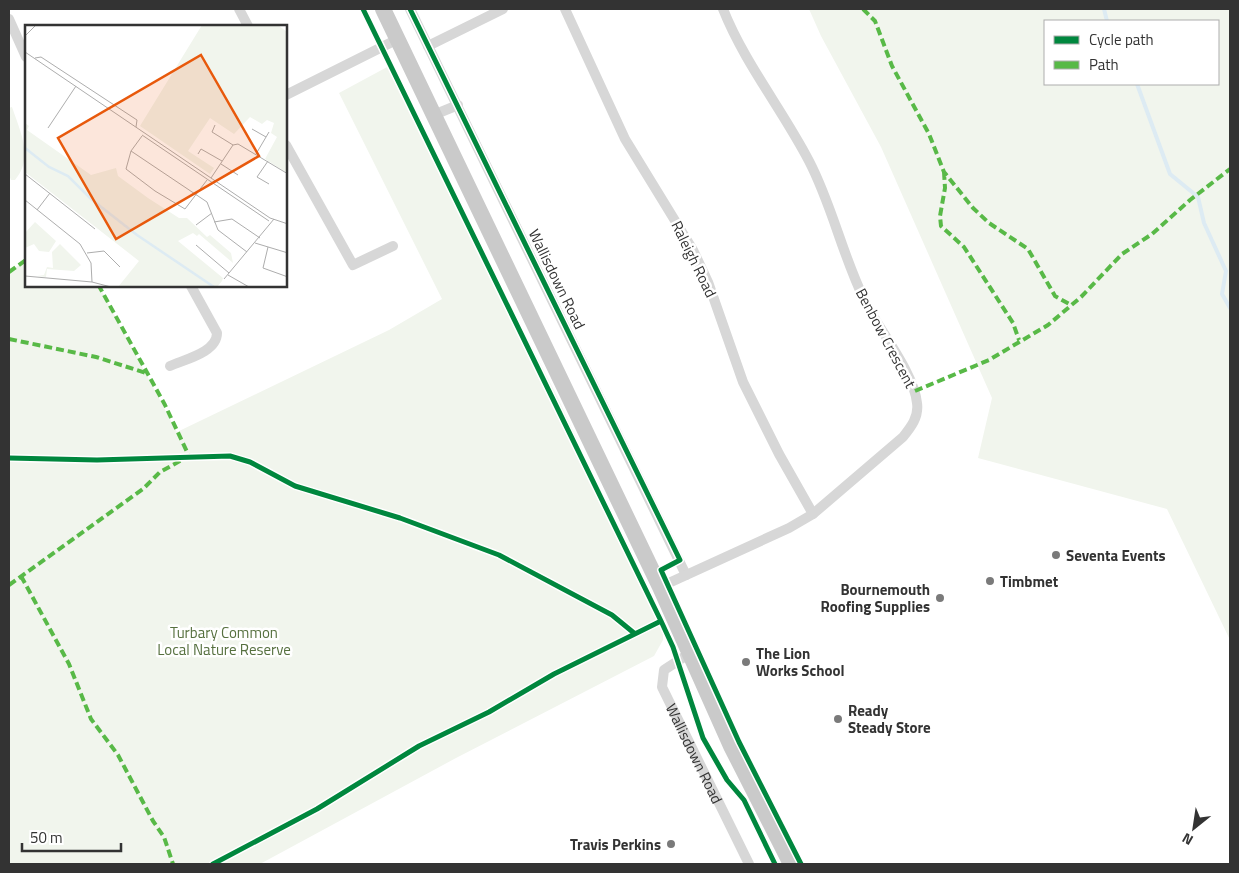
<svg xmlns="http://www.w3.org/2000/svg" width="1239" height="873" viewBox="0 0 1239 873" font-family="'Titillium Web',sans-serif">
	<rect width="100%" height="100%" fill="#fff"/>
	<path fill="#f1f5ed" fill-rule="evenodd" d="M 809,9 L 1230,9 L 1230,640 L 1167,509 L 978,458 L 992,398 L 881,147 L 821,36 ZM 1218,21 L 1218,84 L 1045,84 L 1045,21 Z
		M 389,66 L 557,396 L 663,625 L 663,640 L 654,656 L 456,758 L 260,864 L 9,864 L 9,272 L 26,260 L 26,286 L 99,286 L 177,432 L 389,330 L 442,299 L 339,93 Z
		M 12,107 C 20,131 34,158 15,180 L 11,180 L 9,175 L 9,108 Z"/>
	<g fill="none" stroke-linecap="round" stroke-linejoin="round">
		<path stroke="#ddebf3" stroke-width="4" d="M 1104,9 L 1107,21
			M 1137,84 L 1170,174 L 1198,197 L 1204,223 L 1226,271 L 1222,294 L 1230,308"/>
		<g stroke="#d7d7d7" stroke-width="10">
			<path d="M 239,9 L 248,26"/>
			<path d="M 410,9 L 686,575"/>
			<path d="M 565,9 L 625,139 L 693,250 L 708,282 L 743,382 L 779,454 L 813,514"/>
			<path d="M 9,19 L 26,57"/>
			<path d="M 428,46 L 503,9"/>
			<path d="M 286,95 L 398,39"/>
			<path d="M 436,114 L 458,105"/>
			<path d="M 286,145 L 353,265 L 393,246"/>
			<path d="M 170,366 C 186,359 217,352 217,333 L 191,286"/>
			<path d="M 660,587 L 789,528 L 813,514 L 903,437 C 911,427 919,417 917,403 C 914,372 878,329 864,299 C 842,254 832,205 809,161 C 782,109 745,64 723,9"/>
			<path id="s1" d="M 690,653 L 664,670 L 662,687 L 749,864"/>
		</g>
		<path stroke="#cacaca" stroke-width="16" d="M 383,9 L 660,587 L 731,746 L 791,864"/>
		<path stroke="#58b947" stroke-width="4" stroke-dasharray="8 4" stroke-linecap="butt" d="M 863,9 L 875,21 L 892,66 L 929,134 L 944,172 L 973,208 L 989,223 L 1028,249 L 1055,296 L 1071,305
			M 944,172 L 945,188 L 940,216 L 941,226 L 964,247 L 1013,323 L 1019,340
			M 9,272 L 26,260
			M 9,339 L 96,357 L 146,373
			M 915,391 L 989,360 L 1048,325 L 1081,297 L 1122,254 L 1152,234 L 1190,200 L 1230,169
			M 21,576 L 69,664 L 91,719 L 118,755 L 153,821 L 164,837 L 173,864
			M 9,585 L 143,489 L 160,472 L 189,456 L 165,405 L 99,286"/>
		<defs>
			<path id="cycleway" d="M 363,9 L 661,621 L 673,647 L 703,738 L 727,780 L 744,800 L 775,864
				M 410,9 L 680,560 L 661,570 L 739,742 L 801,864
				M 9,458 L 97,460 L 230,456 L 250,462 L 295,486 L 400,518 L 499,555 L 612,615 L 634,633
				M 213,864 L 317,809 L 419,746 L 489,712 L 554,674 L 661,621"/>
		</defs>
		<use href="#cycleway" stroke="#fff" stroke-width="8"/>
		<use href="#cycleway" stroke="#00873e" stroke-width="5"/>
	</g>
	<g fill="#7a7a7a" stroke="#fff" stroke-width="2">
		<circle cx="1056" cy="555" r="5"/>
		<circle cx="990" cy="581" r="5"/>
		<circle cx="940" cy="598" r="5"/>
		<circle cx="746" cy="662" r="5"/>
		<circle cx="838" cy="719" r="5"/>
		<circle cx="671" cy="844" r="5"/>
	</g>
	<g text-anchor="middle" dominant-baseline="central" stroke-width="5" stroke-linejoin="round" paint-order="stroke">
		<g font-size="15" fill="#333" stroke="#fff">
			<text transform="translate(694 259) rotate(64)">Raleigh Road</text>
			<text transform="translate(557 279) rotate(64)">Wallisdown Road</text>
			<text transform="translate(886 338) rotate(62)">Benbow Crescent</text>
			<text stroke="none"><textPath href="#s1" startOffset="122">Wallisdown Road</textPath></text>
		</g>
		<g font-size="15" font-weight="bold" fill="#333" stroke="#fff" text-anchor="start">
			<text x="1066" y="555">Seventa Events</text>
			<text x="1000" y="581">Timbmet</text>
			<text x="930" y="589" text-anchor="end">Bournemouth<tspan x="930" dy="17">Roofing Supplies</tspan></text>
			<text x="756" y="653">The Lion<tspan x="756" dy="17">Works School</tspan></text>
			<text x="848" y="710">Ready<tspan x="848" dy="17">Steady Store</tspan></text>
			<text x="661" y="844" text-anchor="end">Travis Perkins</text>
		</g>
		<g font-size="15" fill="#56703f" stroke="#fff">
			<text x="224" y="632">Turbary Common<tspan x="224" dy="17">Local Nature Reserve</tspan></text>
		</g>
	</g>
	<g transform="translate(25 25)">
		<rect width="262" height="262" fill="#fff"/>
		<path d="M 177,0 L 253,0 L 262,7 L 262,148 L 240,134 L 252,112 L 246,108 L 249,98 L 242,95 L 237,99 L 225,92 L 209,109 L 185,93 L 163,126 L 189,143 L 185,149 L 115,101 ZM 0,98 L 4,101 L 2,105 L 66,150 L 91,143 L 93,151 L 123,173 L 154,193 L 162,193 L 182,212 L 185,210 L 206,228 L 208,238 L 174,209 L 172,211 L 168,208 L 153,216 L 198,253 L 197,256 L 192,262 L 93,262 L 114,236 L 0,147 ZM 10,197 L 31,216 L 24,227 L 14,226 L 9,219 L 0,223 L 0,208 ZM 35,219 L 56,240 L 49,246 L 22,244 L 21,252 L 12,251 L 19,250 L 22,242 L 28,243 L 27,227 Z" fill="#f1f5ed"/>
		<path fill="none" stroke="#ddebf3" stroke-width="2.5" d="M 0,123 L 24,142 L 43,151 L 66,174 L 112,210 L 189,262"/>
		<path fill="none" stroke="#adadad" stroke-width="1" d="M 0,11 L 11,0M 0,27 L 245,193 L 263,199M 10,33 L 16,32 L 112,95 L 111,102M 190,100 L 187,107 L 208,120M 23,103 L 51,61M 227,104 L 241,112M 117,110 L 244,196M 117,111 L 106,126 L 101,144 L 130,166 L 160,184 L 182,155M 106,126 L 182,177 L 193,205 L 222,227M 173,129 L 176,124 L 197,136M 231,129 L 244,107M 243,136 L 232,152 L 244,159M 196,139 L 213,150M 0,149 L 70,204M 186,153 L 208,120 L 213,119 L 263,149M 0,175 L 55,219 L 66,238 L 67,257M 12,185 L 25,168M 189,197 L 207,194 L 235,213M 171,200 L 187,188M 230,218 L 263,228M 171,220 L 204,248M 243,222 L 238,243 L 263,252M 62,228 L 79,226 L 95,242M 203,250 L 224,262M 0,251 L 67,257 L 86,262M 199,254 L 249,194"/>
		<path fill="#e8590c" fill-opacity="0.15" stroke="#e8590c" stroke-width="2.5" d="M 176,30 L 234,131 L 91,214 L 33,113 Z"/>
		<rect width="262" height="262" fill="none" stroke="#333" stroke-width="2.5"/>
	</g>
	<rect width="1239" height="873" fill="none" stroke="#333333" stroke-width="20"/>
	<rect x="1044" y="20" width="175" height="65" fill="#ffffff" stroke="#adadad"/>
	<rect x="1054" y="36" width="25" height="8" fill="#00873e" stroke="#adadad"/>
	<text x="1089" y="45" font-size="15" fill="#333333">Cycle path</text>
	<rect x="1054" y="61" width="25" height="8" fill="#58b947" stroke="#adadad"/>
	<text x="1089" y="70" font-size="15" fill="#333333">Path</text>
	<g transform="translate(1194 828) rotate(210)" stroke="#ffffff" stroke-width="4" paint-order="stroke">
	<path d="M0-4L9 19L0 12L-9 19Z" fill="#333333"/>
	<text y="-8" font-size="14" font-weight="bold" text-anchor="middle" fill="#333333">N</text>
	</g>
	<path d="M22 843v8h99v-8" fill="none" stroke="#333333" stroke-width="2.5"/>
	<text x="30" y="843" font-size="15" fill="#333333" stroke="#ffffff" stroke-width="4" paint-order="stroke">50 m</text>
</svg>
